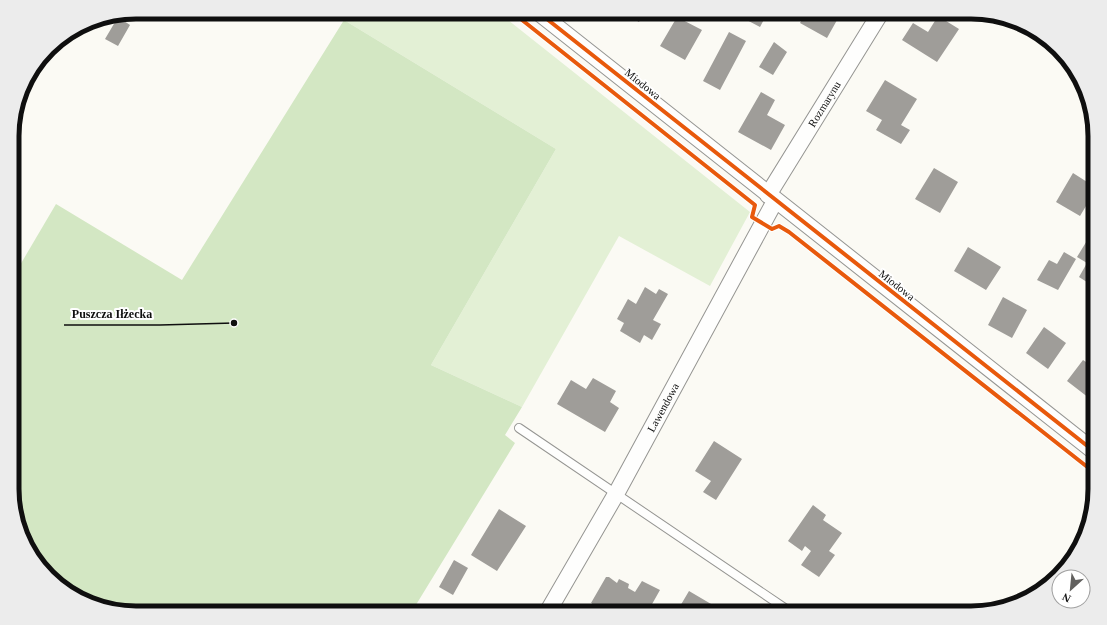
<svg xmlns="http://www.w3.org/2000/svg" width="1107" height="625" viewBox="0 0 1107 625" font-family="Georgia,serif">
	<rect width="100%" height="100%" fill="#fbfaf4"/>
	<path fill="#e3f0d5" d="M 348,12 L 498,12 L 750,212 L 710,286 L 619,236 L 522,407 L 431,365 L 556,149 L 344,20 Z"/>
	<path fill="#d3e7c3" d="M 344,20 L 556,149 L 431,365 L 522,407 L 505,435 L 515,443 L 411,613 L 136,613 L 74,596 L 33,558 L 13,505 L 13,277 L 56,204 L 182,280 Z"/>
	<path fill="#9f9d99" d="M 622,12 L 644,12 L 639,22 Z
		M 744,12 L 768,12 L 760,27 L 741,17 Z
		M 806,12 L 840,12 L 841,13 L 827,38 L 800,23 Z
		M 938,16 L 959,29 L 937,62 L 902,40 L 913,23 L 928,32 Z
		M 118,17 L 130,25 L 118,46 L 105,39 Z
		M 677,17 L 702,30 L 685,60 L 660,46 Z
		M 729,32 L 746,41 L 720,90 L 703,81 Z
		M 774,42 L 787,52 L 773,75 L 759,67 Z
		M 885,80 L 917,99 L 901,125 L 910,130 L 901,144 L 876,130 L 882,120 L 866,111 Z
		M 761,92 L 775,100 L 767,115 L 785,125 L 771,150 L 738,132 Z
		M 934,168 L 958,182 L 940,213 L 915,199 Z
		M 1073,173 L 1095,187 L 1095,191 L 1080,216 L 1056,202 Z
		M 1088,239 L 1095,243 L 1095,276 L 1090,284 L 1079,277 L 1087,263 L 1077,257 Z
		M 968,247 L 1001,267 L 986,290 L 954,271 Z
		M 1064,252 L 1076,259 L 1058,290 L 1037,280 L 1049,260 L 1057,264 Z
		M 645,287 L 656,294 L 659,289 L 668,294 L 653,320 L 661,324 L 652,340 L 644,335 L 640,343 L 620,331 L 624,323 L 617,319 L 628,299 L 636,304 Z
		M 1003,297 L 1027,310 L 1012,338 L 988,325 Z
		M 1044,327 L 1066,343 L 1048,369 L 1026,353 Z
		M 1083,360 L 1095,368 L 1095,389 L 1089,398 L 1067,381 Z
		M 593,378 L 616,391 L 610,402 L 619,408 L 605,432 L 557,404 L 571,380 L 586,389 Z
		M 714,441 L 742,459 L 716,500 L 703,492 L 711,481 L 695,471 Z
		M 813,505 L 826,515 L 823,520 L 842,533 L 829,551 L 835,555 L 819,577 L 801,565 L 811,551 L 805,546 L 802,551 L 788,541 Z
		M 499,509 L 526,526 L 497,571 L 471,555 Z
		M 454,560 L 468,568 L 453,595 L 439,587 Z
		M 606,577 L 609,577 L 617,583 L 619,579 L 629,584 L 628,588 L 635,592 L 642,581 L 660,590 L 647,613 L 592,613 L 588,611 L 592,603 L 591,603 Z
		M 689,591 L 723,611 L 722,613 L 676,613 Z"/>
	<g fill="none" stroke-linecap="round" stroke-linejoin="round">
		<defs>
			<path id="lane" d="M 519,428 L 792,613"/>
			<g id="street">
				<path d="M 538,12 L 1095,452"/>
				<path id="s1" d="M 768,195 L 881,12"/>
				<path id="s2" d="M 547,613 L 616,494 L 775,201"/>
			</g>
		</defs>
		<use href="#lane" stroke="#959592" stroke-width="10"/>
		<use href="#street" stroke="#959592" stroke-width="18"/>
		<use href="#lane" stroke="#fefefd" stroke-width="8"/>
		<use href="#street" stroke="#fefefd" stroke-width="16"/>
		<defs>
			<path id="cycleway" d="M 512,12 L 755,205 L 752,217 L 772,229 L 779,226 L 789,232 L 1095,473
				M 538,12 L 1095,452"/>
		</defs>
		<use href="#cycleway" stroke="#fff" stroke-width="6"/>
		<use href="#cycleway" stroke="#e8590c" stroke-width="4"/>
	</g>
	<g text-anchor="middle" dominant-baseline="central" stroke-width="4" stroke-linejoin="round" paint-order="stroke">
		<g font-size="11" fill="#0f0f0f" stroke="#fff">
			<text transform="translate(643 84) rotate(39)">Miodowa</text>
			<text stroke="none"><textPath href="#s1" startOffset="107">Rozmarynu</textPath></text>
			<text transform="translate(897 285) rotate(38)">Miodowa</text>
			<text stroke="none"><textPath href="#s2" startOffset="236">Lawendowa</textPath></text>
		</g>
	</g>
	<path d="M0 0H1107V625H0ZM136 19H971A117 117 0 0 1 1088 136V489A117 117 0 0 1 971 606H136A117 117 0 0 1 19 489V136A117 117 0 0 1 136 19Z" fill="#ececec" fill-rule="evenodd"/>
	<path fill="none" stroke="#0f0f0f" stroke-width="5" d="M136 19H971A117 117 0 0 1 1088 136V489A117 117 0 0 1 971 606H136A117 117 0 0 1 19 489V136A117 117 0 0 1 136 19Z"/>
	<path fill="none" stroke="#0f0f0f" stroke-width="1.5" d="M234 323L160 325H64"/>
	<circle fill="#0f0f0f" stroke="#fff" stroke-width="1.5" cx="234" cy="323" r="4"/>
	<g font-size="12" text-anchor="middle" font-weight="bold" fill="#0f0f0f" stroke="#fff" stroke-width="4" stroke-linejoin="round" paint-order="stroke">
		<text x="112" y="318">Puszcza Iłżecka</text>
	</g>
	<g transform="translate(1071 589) rotate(207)"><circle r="19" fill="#ffffff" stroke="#9f9f9f"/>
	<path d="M0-3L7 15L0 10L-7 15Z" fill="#62615f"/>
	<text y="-6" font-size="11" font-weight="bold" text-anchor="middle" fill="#0f0f0f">N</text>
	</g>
</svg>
